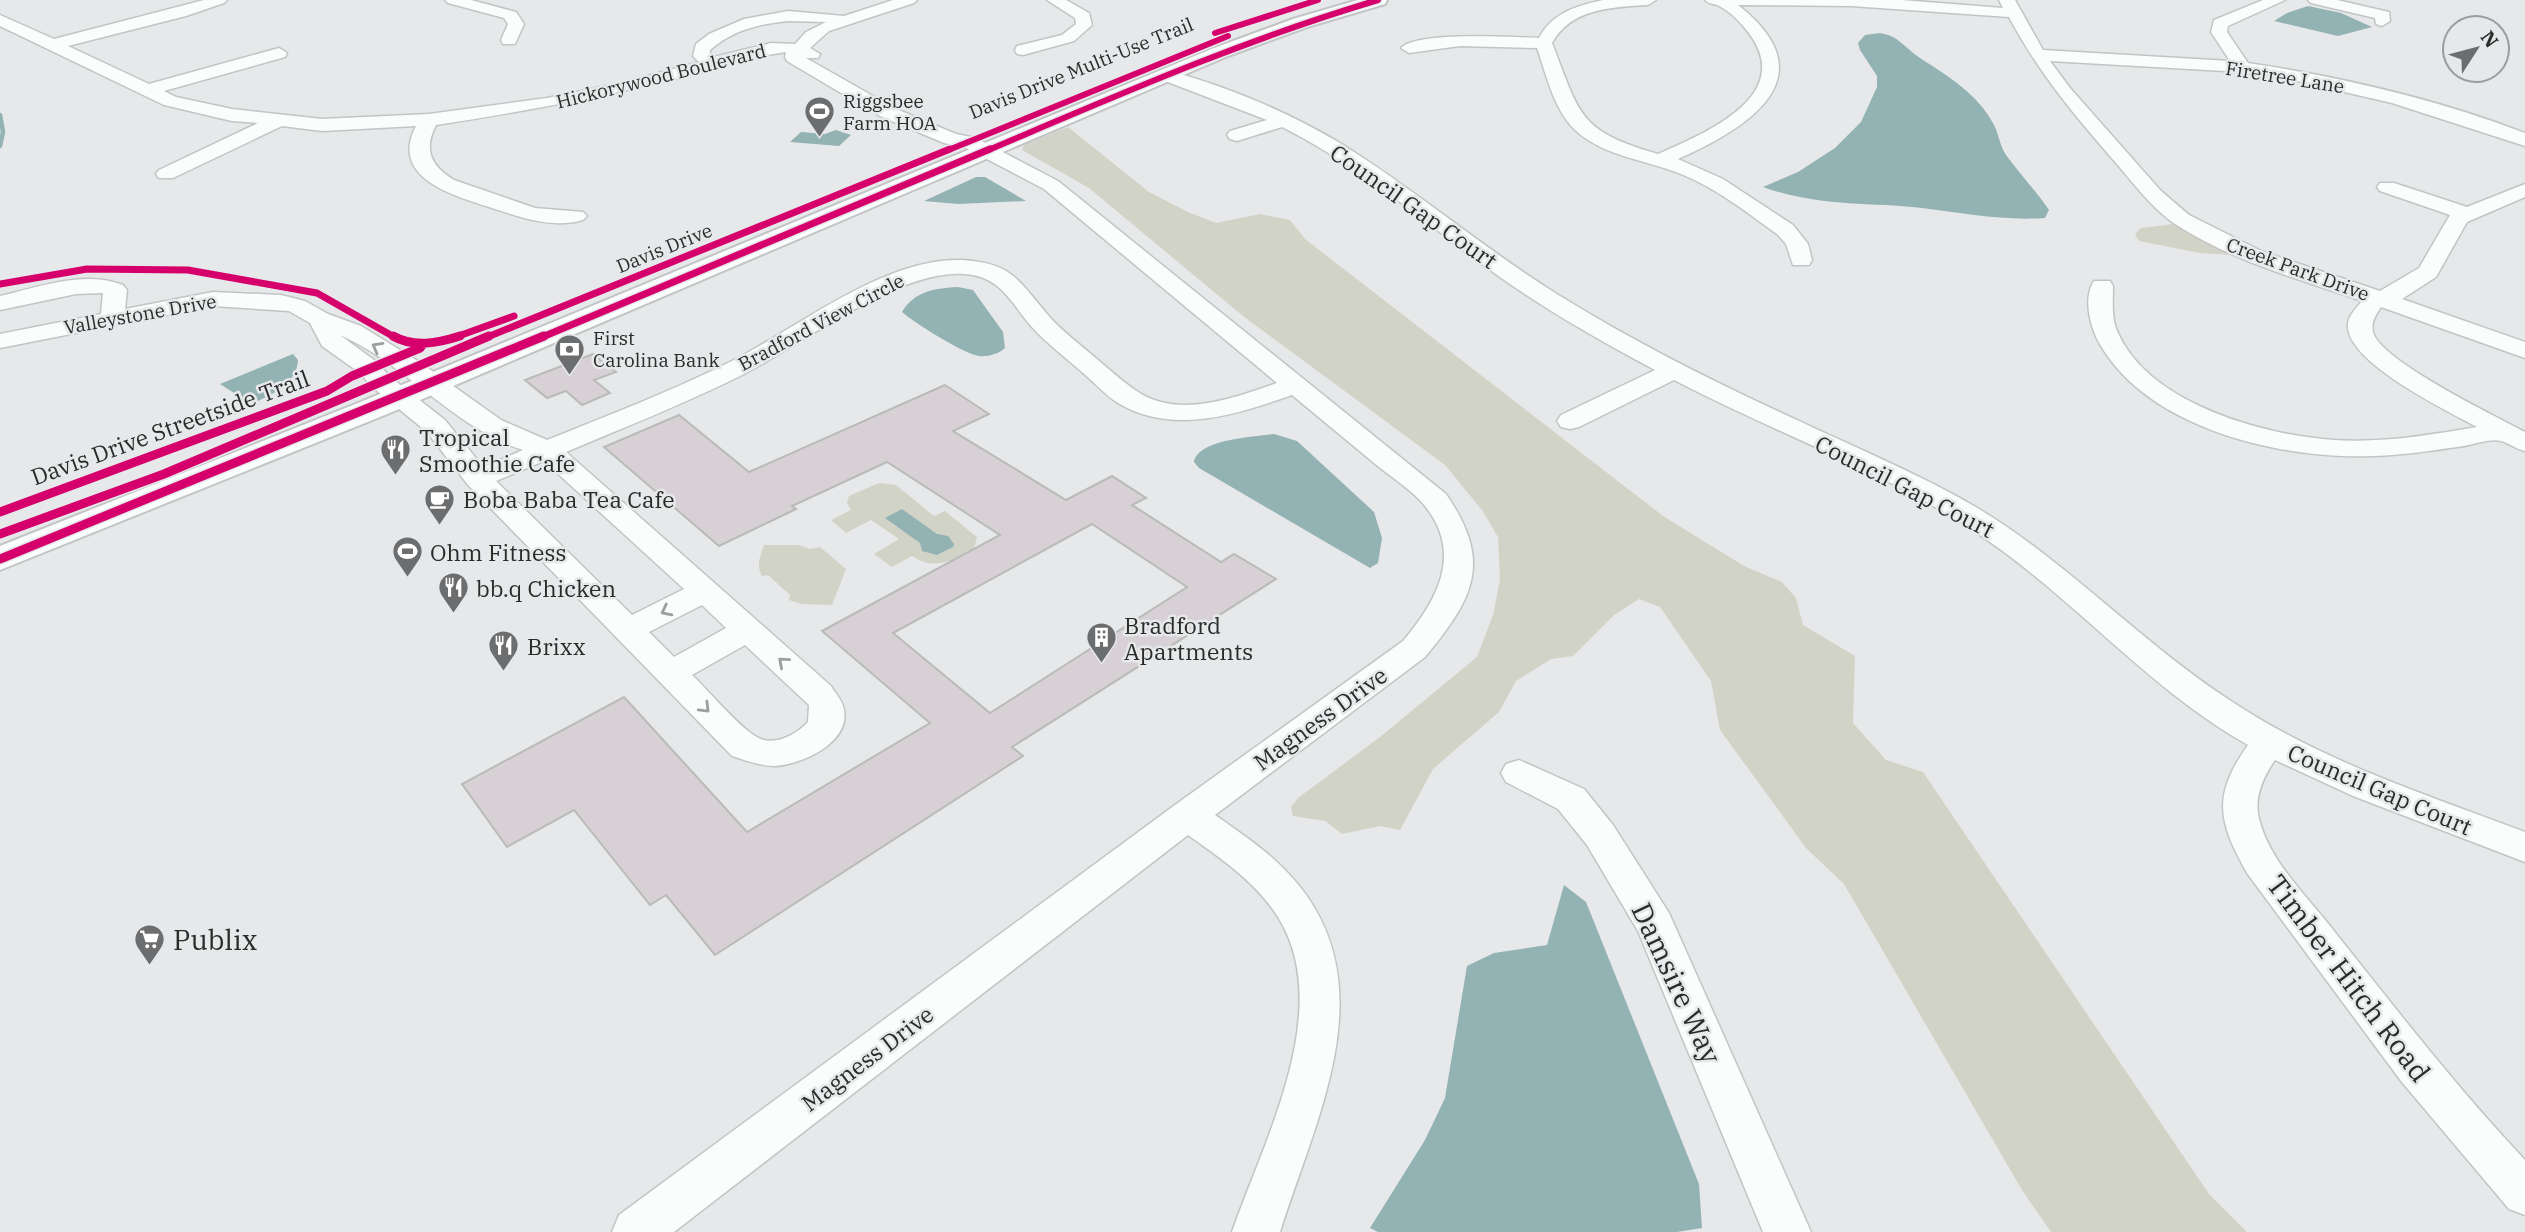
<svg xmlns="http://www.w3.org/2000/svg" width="2525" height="1232" viewBox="0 0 2525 1232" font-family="'IBM Plex Serif',serif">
	<rect width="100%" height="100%" fill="#e7e8e9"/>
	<path fill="#d2d3c7" d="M 1068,127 L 1149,192 L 1188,212 L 1216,223 L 1260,214 L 1290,220 L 1305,239 L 1663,516 L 1744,566 L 1782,582 L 1796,598 L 1803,625 L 1855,656 L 1853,723 L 1886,760 L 1923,772 L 2209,1194 L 2247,1232 L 2051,1232 L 2022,1190 L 1844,884 L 1806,848 L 1720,730 L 1711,681 L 1660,607 L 1639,599 L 1614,615 L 1573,656 L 1551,659 L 1516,681 L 1499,712 L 1433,769 L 1400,830 L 1380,826 L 1342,834 L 1325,821 L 1293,816 L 1291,807 L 1298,798 L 1380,737 L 1477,657 L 1493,615 L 1500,580 L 1498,537 L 1482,510 L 1445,465 L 1243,316 L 1089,188 L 1022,150 L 1024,145 Z
		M 2174,224 L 2233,255 L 2200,253 L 2139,241 L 2135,234 L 2141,228 Z
		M 879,483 L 896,485 L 934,516 L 945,511 L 977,537 L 974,549 C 952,561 935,571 912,556 L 892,567 L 874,554 L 899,539 L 871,520 L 846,533 L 831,520 L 851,510 L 847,503 L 849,496 Z
		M 764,545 L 799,545 L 810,549 L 820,547 L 846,569 L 832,605 L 801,604 L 789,600 L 790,595 L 768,575 L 762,576 C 756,565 760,557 764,545 Z"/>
	<path fill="#92b2b4" d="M 2308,6 L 2341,13 L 2372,27 L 2338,36 L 2274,21 L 2287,13 Z
		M 1880,33 C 1899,36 1905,48 1920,58 C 1948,76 1978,94 1994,125 C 1999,135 2000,146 2006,155 C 2020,174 2036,191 2049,210 L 2045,218 C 2004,221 1963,213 1922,208 C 1865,202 1819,207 1763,187 L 1798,172 L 1835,148 L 1861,122 L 1877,87 L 1877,76 L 1860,50 L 1858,43 L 1865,35 Z
		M 836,130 L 851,135 L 839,146 L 790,142 L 801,132 L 825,134 Z
		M 976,177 L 985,177 L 1026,201 L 958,204 L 924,201 Z
		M 958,287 L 973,290 L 1003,332 L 1005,348 C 999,354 987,357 979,356 C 964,354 913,322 902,312 C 914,291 936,288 958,287 Z
		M 293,354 L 298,360 C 297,384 270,396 251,404 L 220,384 Z
		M 1274,434 L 1297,441 L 1374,512 L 1382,538 L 1378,563 L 1370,568 L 1199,468 L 1194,462 C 1198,439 1254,437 1274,434 Z
		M 902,509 L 937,534 L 948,536 L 954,544 L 953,547 L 937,555 L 922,551 L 920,543 L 885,518 Z
		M 1564,885 L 1586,902 L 1699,1184 L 1702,1228 L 1677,1232 L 1378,1232 L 1370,1228 L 1425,1140 L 1445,1098 L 1467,966 L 1494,953 L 1547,945 Z"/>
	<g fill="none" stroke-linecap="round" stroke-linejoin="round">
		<path stroke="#92b2b4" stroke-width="4.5" d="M 0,115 L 3,132 L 0,146"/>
	</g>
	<path fill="#d7d0d4" stroke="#b9baba" stroke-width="2" fill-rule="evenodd" d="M 593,354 L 616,372 L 594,380 L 610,393 L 582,405 L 566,391 L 547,398 L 525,380 Z
		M 945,385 L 989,414 L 953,431 L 1066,500 L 1112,476 L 1146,498 L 1132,505 L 1221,562 L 1234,554 L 1276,579 L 1012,747 L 1023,756 L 715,955 L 666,895 L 650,905 L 574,810 L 507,847 L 462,784 L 624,697 L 747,832 L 930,723 L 822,631 L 1000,535 L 887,462 L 792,506 L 796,509 L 719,546 L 604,447 L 679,415 L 749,472 ZM 1092,524 L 1187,587 L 990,713 L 893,633 Z"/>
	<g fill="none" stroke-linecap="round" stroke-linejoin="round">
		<defs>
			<path id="minor" d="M 204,0 L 227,0 L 224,3 L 186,16 L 68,46 L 149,84 L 279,48 L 287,53 L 285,57 L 164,91 L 176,97 L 232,109 L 322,119 L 429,114 L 547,98 L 625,82 L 699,62 L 693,56 L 696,44 L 709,34 L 744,19 L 788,11 L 844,16 L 893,0 L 917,0 L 914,3 L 829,31 L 810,48 L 820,54 L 818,58 L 806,58 L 894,108 L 956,134 L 976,138 L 1058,181 L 1446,494 C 1493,562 1474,598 1425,657 L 1215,815 C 1239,832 1265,849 1286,871 C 1390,978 1317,1114 1280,1232 L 1232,1232 C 1263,1142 1333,1014 1281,922 C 1260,885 1222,859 1188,835 L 674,1232 L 612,1232 L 619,1215 L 1175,805 L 1403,641 C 1436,602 1464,554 1425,506 C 1413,491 1394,479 1379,467 C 1350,443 1321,419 1292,395 C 1238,414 1172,436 1118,403 C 1105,395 1094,382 1082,372 C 1065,357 1046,343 1031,326 C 1010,301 1000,276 964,274 C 897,269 798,348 736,378 C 681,405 623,428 566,452 L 831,686 C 835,693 843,701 844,710 C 850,743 801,765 774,766 C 760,766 745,760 732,756 L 468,485 L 427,432 L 371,386 L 360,373 L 322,346 L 310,323 L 289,311 L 213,306 L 0,348 L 0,334 L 101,314 L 103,293 L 76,294 L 0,310 L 0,296 C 40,287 83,270 123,285 L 127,290 L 125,309 L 213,292 L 281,295 L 305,301 L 328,314 L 361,326 L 421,363 L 501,420 L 547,440 C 609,415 672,391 732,361 C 799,327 885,257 962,260 C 1012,263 1018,280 1047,314 C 1061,331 1081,345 1098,360 C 1110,370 1122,381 1135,390 C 1177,420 1234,398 1277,383 L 1044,189 L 964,147 L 944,143 L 880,116 L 787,61 L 785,57 L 786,52 L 732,61 L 719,68 C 624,93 533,110 436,125 C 423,150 431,166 454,180 L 535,208 L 583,212 L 587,216 L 583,220 C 551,229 520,217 489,207 C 453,195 389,178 416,126 L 322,131 L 282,126 L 173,178 L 159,178 L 156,174 L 159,170 L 258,123 L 232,121 L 164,105 L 0,26 L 0,15 L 54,39 ZM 788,21 L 826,22 L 806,32 L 795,44 L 771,43 L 714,57 L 710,54 L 710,50 C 733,30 759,24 788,21 ZM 340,335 C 406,364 454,428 523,450 L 483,467 L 445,420 L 389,376 L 378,363 ZM 544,461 L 684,589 L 632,615 L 496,481 ZM 702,605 L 726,628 L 674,657 L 649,632 ZM 745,645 L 809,705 L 808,722 C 796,735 772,748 755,736 C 735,723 710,692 692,675 Z
				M 445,0 L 471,0 L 516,12 L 524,24 L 515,44 L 503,44 L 501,40 L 508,24 L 504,18 L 448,3 Z
				M 1047,0 L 1066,0 L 1089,13 L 1092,25 L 1074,41 L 1023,55 L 1017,54 L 1015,50 L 1017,46 L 1062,35 L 1076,24 L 1075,18 Z
				M 1603,0 L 1656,0 L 1648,5 C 1613,7 1571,8 1552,43 C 1580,115 1578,131 1658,154 C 1703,134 1798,96 1748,32 C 1741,23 1730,11 1719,6 C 1714,3 1710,5 1705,0 L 1901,0 L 2003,8 L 1999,0 L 2015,0 L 2043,50 L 2230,61 L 2211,32 L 2214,20 L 2263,0 L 2285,0 L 2228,26 L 2227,32 L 2248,63 C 2341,77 2437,99 2525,133 L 2525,146 L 2392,103 L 2288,79 L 2242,72 L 2050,61 L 2070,88 L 2161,191 L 2189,215 L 2261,251 L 2380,291 L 2419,268 L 2450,215 L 2380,191 L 2377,187 L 2380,183 L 2394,183 L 2467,207 L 2525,184 L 2525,197 L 2467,222 L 2436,277 L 2402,299 L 2525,342 L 2525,358 L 2381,307 C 2376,315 2371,321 2373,332 C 2379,360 2497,417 2525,432 L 2525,451 C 2516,449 2509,443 2501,441 C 2491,438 2475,444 2464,446 C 2435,450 2405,455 2375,456 C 2284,460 2151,430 2101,346 C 2091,330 2082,299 2094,281 L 2110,281 L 2113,286 C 2113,301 2111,319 2118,333 C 2150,404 2263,435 2334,440 C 2382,443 2430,435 2477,427 C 2450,412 2335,358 2349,319 C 2352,312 2358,306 2362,301 C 2299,279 2232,261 2175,224 C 2152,208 2134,184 2116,163 C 2075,116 2038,72 2009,17 L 1851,6 L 1738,5 C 1830,77 1748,128 1678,159 L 1723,179 L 1793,225 L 1808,244 L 1812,260 L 1809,265 L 1793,265 L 1786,244 L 1777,234 C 1749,214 1720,191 1688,177 C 1651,160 1605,158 1575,130 C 1553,108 1547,76 1537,48 L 1460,46 L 1409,53 L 1401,48 C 1416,31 1513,37 1539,38 C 1552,13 1576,6 1603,0 Z
				M 2308,0 L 2337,0 L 2389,12 L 2390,21 L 2382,26 L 2376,24 L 2375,18 L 2311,3 Z
				M 1166,70 C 1226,86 1286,111 1340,143 C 1416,190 1484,249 1560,296 C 1636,343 1716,383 1797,420 C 1856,448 1917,473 1974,506 C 2067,561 2140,642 2231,701 C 2321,761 2424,794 2525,832 L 2525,862 L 2353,796 L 2275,760 C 2264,776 2255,794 2258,814 C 2266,857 2304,893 2330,926 C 2393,1005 2455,1086 2525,1160 L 2525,1215 L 2509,1209 L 2401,1081 L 2247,873 C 2218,821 2212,796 2248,745 C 2152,691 2080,605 1990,542 C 1894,474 1779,435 1674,380 L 1579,427 L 1570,429 L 1561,427 L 1557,421 L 1561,415 L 1655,370 C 1597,339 1539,306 1486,267 C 1420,218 1356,164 1282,127 L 1237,141 L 1230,139 L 1227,135 L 1230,131 L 1267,120 L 1160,79 L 1157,75 L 1160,71 Z
				M 1519,760 L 1584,789 L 1613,825 L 1669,913 L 1811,1232 L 1763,1232 L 1638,931 L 1587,845 L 1558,809 L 1506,782 L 1501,773 L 1506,764 Z"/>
			<path id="major" d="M 1358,0 L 1387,0 L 1385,4 L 1307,27 L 1228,56 L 385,415 L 0,570 L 0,546 L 363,401 L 1214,48 L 1293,19 Z"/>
		</defs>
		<use href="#minor" stroke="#c3c4c5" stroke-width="3"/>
		<use href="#major" stroke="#c3c4c5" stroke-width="4"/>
		<use href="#minor" fill="#fbfcfc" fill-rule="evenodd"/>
		<use href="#major" fill="#fbfcfc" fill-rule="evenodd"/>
		<defs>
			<path id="cycleway-far2" d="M 1215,33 L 1318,0
				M 946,151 L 1228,36
				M 986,151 C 1116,96 1243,40 1378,0"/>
			<path id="cycleway-far1" d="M 0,284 L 87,269 L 188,270 L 317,293 L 396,338
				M 453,338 L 514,316
				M 485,338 L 950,149
				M 540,338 L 990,149"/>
			<path id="cycleway" d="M 393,336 C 414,348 438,343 460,336
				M 0,512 L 327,391 L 352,376 L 420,348 L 423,344
				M 0,534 L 164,474 L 489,336
				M 0,559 L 544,336"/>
		</defs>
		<use href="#cycleway-far2" stroke="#e6e8ea" stroke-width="9"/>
		<use href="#cycleway-far1" stroke="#e6e8ea" stroke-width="10"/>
		<use href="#cycleway" stroke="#e6e8ea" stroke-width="12"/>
		<use href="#cycleway-far2" stroke="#d6006c" stroke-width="6"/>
		<use href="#cycleway-far1" stroke="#d6006c" stroke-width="7"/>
		<use href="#cycleway" stroke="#d6006c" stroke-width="9"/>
	</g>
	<defs><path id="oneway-chevron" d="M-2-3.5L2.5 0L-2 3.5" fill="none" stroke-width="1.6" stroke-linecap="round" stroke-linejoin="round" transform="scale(1.75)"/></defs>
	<g stroke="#9d9e9e">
		<use href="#oneway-chevron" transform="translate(377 347) rotate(-151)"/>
		<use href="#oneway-chevron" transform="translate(666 611) rotate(153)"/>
		<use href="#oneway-chevron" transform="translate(783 662) rotate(-139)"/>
		<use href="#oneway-chevron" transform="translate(705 708) rotate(45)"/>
	</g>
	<defs>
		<symbol id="stadium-pin" viewBox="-11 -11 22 30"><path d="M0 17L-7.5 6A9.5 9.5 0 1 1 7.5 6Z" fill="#6c6d6e" stroke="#e6e8ea"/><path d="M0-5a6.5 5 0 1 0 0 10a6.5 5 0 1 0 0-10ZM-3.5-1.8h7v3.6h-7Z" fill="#fff"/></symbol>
		<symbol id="bank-pin" viewBox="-11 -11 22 30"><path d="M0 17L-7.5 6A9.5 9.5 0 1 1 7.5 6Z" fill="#6c6d6e" stroke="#e6e8ea"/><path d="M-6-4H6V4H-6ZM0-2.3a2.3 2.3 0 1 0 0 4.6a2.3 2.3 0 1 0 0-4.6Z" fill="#fff"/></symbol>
		<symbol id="restaurant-pin" viewBox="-11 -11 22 30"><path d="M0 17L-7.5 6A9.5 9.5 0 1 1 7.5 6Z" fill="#6c6d6e" stroke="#e6e8ea"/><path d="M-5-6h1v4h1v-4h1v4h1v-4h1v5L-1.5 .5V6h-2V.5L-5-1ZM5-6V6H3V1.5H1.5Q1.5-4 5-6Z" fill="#fff"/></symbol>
		<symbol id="cafe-pin" viewBox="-11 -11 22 30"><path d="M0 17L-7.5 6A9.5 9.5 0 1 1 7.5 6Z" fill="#6c6d6e" stroke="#e6e8ea"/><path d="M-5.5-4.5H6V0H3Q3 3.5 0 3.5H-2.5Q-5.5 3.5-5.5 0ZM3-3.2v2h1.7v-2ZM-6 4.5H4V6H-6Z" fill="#fff"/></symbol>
		<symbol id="building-pin" viewBox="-11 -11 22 30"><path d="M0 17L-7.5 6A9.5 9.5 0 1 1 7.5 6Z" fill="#6c6d6e" stroke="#e6e8ea"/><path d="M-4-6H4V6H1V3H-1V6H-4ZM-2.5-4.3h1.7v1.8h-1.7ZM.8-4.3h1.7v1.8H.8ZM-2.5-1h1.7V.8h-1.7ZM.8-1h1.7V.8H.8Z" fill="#fff"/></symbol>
		<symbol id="supermarket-pin" viewBox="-11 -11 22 30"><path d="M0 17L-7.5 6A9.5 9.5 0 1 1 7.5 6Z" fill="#6c6d6e" stroke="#e6e8ea"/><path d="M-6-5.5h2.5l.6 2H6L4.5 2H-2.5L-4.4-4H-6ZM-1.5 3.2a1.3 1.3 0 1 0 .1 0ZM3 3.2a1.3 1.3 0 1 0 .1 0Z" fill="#fff"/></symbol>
	</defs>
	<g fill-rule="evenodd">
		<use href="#stadium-pin" x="802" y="94" width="35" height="47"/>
		<use href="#bank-pin" x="552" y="332" width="35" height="47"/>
		<use href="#restaurant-pin" x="378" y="432" width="35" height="47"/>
		<use href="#cafe-pin" x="422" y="482" width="35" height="47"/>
		<use href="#stadium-pin" x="390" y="534" width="35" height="47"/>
		<use href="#restaurant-pin" x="436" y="570" width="35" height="47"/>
		<use href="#building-pin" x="1084" y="620" width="35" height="47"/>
		<use href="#restaurant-pin" x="486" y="628" width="35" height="47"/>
		<use href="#supermarket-pin" x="132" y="922" width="35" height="47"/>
	</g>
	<g text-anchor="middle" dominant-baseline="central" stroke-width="5" stroke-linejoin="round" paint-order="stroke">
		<g font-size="19" fill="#2a2b2b" stroke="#e6e8ea">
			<text transform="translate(1081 68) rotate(-22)">Davis Drive Multi-Use Trail</text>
			<text transform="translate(661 76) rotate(-14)">Hickorywood Boulevard</text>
			<text transform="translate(2285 77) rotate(9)">Firetree Lane</text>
			<text transform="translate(664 248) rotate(-22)">Davis Drive</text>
			<text transform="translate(2298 269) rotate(20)">Creek Park Drive</text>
			<text transform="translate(140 314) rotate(-10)">Valleystone Drive</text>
			<text transform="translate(821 322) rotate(-28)">Bradford View Circle</text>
		</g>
		<g font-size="19" fill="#2a2b2b" stroke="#e6e8ea" text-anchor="start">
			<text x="843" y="101">Riggsbee<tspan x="843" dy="22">Farm HOA</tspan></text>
			<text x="593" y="338">First<tspan x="593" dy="22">Carolina Bank</tspan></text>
		</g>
		<g font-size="23" fill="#2a2b2b" stroke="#e6e8ea">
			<text transform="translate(1414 206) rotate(35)">Council Gap Court</text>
			<text transform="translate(170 427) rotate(-20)">Davis Drive Streetside Trail</text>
			<text transform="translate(1905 486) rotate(27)">Council Gap Court</text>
			<text transform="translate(1320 718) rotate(-36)">Magness Drive</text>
			<text transform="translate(2380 789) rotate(23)">Council Gap Court</text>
			<text transform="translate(867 1058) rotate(-37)">Magness Drive</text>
		</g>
		<g font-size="23" fill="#2a2b2b" stroke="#e6e8ea" text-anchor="start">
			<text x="419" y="437">Tropical<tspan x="419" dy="26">Smoothie Cafe</tspan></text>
			<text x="463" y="499">Boba Baba Tea Cafe</text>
			<text x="430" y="552">Ohm Fitness</text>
			<text x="476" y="588">bb.q Chicken</text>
			<text x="1124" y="625">Bradford<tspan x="1124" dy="26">Apartments</tspan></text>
			<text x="527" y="646">Brixx</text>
		</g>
		<g font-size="28" fill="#2a2b2b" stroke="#e6e8ea" text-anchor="start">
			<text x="173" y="939">Publix</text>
		</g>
		<g font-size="28" fill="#2a2b2b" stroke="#e6e8ea">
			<text transform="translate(2349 978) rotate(53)">Timber Hitch Road</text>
			<text transform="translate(1677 983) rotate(65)">Damsire Way</text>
		</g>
	</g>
	<g transform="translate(2476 49) rotate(54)"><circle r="33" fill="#e6e8ea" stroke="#9b9c9e" stroke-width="2"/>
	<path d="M0-5L12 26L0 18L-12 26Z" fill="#6c6d6e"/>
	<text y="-10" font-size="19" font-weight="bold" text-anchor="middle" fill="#2a2b2b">N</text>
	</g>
</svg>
